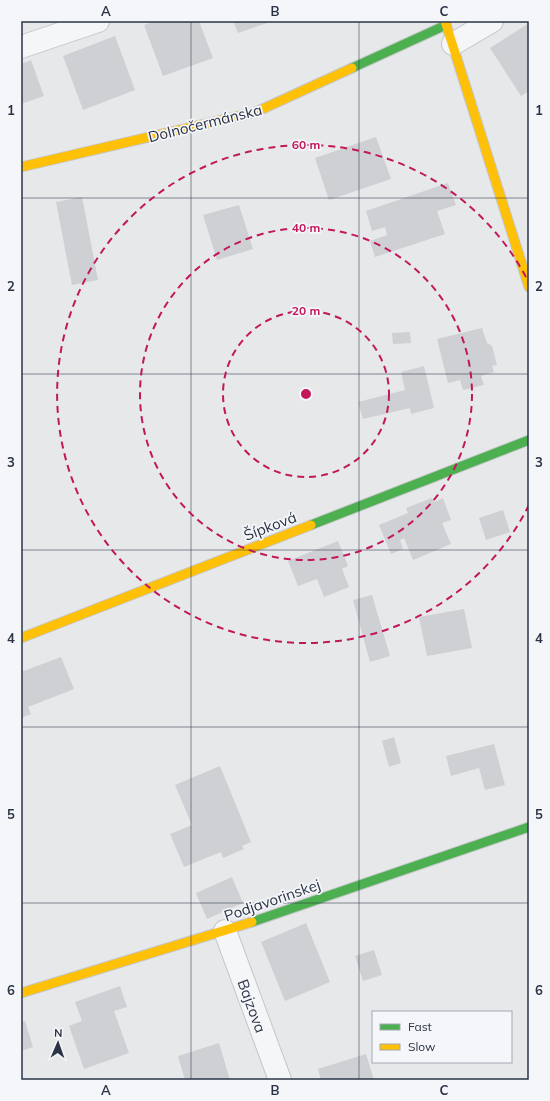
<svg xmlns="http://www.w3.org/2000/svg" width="550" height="1101" viewBox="0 0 550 1101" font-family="Mulish,sans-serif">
	<rect width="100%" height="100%" fill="#e6e8ea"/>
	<path fill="#ced0d3" d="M 156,21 L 199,21 L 213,58 L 163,76 L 144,25 Z
		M 233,21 L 273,21 L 238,33 Z
		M 529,23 L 529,91 L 521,96 L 490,48 Z
		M 115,36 L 135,90 L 83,110 L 63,56 Z
		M 31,60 L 44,96 L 21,104 L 21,64 Z
		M 376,137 L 391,179 L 329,200 L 315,158 Z
		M 448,183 L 456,205 L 437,211 L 445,234 L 375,257 L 370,241 L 387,235 L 385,227 L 372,231 L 366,211 Z
		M 82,197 L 98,280 L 72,285 L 56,202 Z
		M 239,205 L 253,249 L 217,260 L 203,215 Z
		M 482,328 L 487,343 L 492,346 L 497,365 L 492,366 L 494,372 L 481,376 L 484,385 L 463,390 L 460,380 L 448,383 L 437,339 Z
		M 410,332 L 411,343 L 393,344 L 392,333 Z
		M 424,366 L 434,408 L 411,414 L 410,408 L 363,419 L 358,402 L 405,390 L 401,372 Z
		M 432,498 L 434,502 L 443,498 L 451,520 L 442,523 L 451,544 L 413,560 L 404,538 L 400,540 L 403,549 L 391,554 L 379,525 L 408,513 L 406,508 Z
		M 503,510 L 510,532 L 486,540 L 479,518 Z
		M 338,541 L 348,566 L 342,569 L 349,587 L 324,597 L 317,579 L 298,586 L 288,561 Z
		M 372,595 L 390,656 L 370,662 L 353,600 Z
		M 464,609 L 472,648 L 427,656 L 419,617 Z
		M 61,657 L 74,689 L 28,707 L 31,714 L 21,718 L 21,672 Z
		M 394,737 L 401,763 L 389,767 L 382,741 Z
		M 494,744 L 505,785 L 485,790 L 479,768 L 451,776 L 446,756 Z
		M 220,766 L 251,842 L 242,846 L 244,849 L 223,858 L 221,852 L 184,867 L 170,834 L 192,825 L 175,785 Z
		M 232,877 L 243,903 L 207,919 L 196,893 Z
		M 306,923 L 330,982 L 285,1001 L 261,942 Z
		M 374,950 L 382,975 L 363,981 L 355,956 Z
		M 120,986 L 127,1007 L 114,1011 L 129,1053 L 84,1069 L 69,1026 L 82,1021 L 75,1002 Z
		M 25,1021 L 33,1047 L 21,1051 L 21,1022 Z
		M 219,1043 L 230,1080 L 185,1080 L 178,1056 Z
		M 366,1054 L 374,1080 L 321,1080 L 318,1069 Z"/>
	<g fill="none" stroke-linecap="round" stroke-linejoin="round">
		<defs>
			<path id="street" d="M 453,44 L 492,21
				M 21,47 L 98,21
				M 225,931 L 280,1080"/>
			<path id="fast" d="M 352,68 L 446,25
				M 311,525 L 529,440
				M 252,922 L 529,827"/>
			<path id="slow" d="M 445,21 L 529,287
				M 21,167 L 256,112 L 352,68
				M 21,638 L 311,525
				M 21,993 L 252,922"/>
		</defs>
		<use href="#street" stroke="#c4c6c8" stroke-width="24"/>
		<use href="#fast" stroke="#c4c6c8" stroke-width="11"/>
		<use href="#slow" stroke="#c4c6c8" stroke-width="11"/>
		<use href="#street" stroke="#f5f6f7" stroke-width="22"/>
		<use href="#fast" stroke="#4caf50" stroke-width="9"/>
		<use href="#slow" stroke="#ffc107" stroke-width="9"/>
	</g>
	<path fill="none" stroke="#2b3445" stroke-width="1" stroke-opacity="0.55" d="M 191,21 L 191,1080M 359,21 L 359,1080M 21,198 L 529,198M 21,374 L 529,374M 21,550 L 529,550M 21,727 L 529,727M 21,903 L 529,903"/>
	<g fill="none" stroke="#c2185b" stroke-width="2" stroke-dasharray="7 5">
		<circle cx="306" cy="394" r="83"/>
		<circle cx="306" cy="394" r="166"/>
		<path d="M529 505A249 249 0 1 1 529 283"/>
	</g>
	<g text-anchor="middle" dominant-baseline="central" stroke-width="3.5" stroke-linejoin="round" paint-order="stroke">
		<g font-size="15" fill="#2b3445" stroke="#f4f6f9">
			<text transform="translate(205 123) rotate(-14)">Dolnočermánska</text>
			<text transform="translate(270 526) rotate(-21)">Šípková</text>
			<text transform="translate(272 900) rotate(-19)">Podjavorinskej</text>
			<text transform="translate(252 1006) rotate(70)">Bajzova</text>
		</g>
	</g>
	<circle cx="306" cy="394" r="6" fill="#c2185b" stroke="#f4f6f9" stroke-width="2"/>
	<g font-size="12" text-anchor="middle" font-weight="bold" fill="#c2185b" stroke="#f4f6f9" stroke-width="3.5" stroke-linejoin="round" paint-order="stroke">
		<text x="306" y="149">60 m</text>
		<text x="306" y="232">40 m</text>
		<text x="306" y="315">20 m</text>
	</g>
	<rect width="550" height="1101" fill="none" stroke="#f4f6f9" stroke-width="44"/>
	<rect x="372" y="1011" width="140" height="52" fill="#f4f6f9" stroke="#a4a8b1"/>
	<rect x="380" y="1024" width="20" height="6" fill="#4caf50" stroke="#a4a8b1"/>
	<text x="408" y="1031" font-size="12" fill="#2b3445">Fast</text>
	<rect x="380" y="1044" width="20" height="6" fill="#ffc107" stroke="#a4a8b1"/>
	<text x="408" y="1051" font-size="12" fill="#2b3445">Slow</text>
	<g transform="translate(58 1043) rotate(2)" stroke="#f4f6f9" stroke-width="3" paint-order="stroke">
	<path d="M0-3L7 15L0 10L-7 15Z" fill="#2b3445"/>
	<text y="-6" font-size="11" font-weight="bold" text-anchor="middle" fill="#2b3445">N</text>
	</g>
	<rect x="22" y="22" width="506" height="1057" fill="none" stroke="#2b3445" stroke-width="1.5"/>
	<g font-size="13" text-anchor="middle" font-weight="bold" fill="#2b3445">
		<text x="106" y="16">A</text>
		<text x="275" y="16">B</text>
		<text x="444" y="16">C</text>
		<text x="11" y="115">1</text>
		<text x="539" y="115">1</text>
		<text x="11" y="291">2</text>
		<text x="539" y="291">2</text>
		<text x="11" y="467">3</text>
		<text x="539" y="467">3</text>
		<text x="11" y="643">4</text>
		<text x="539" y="643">4</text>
		<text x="11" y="819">5</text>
		<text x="539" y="819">5</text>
		<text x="11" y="995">6</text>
		<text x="539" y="995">6</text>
		<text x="106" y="1095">A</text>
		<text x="275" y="1095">B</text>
		<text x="444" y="1095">C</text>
	</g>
</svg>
